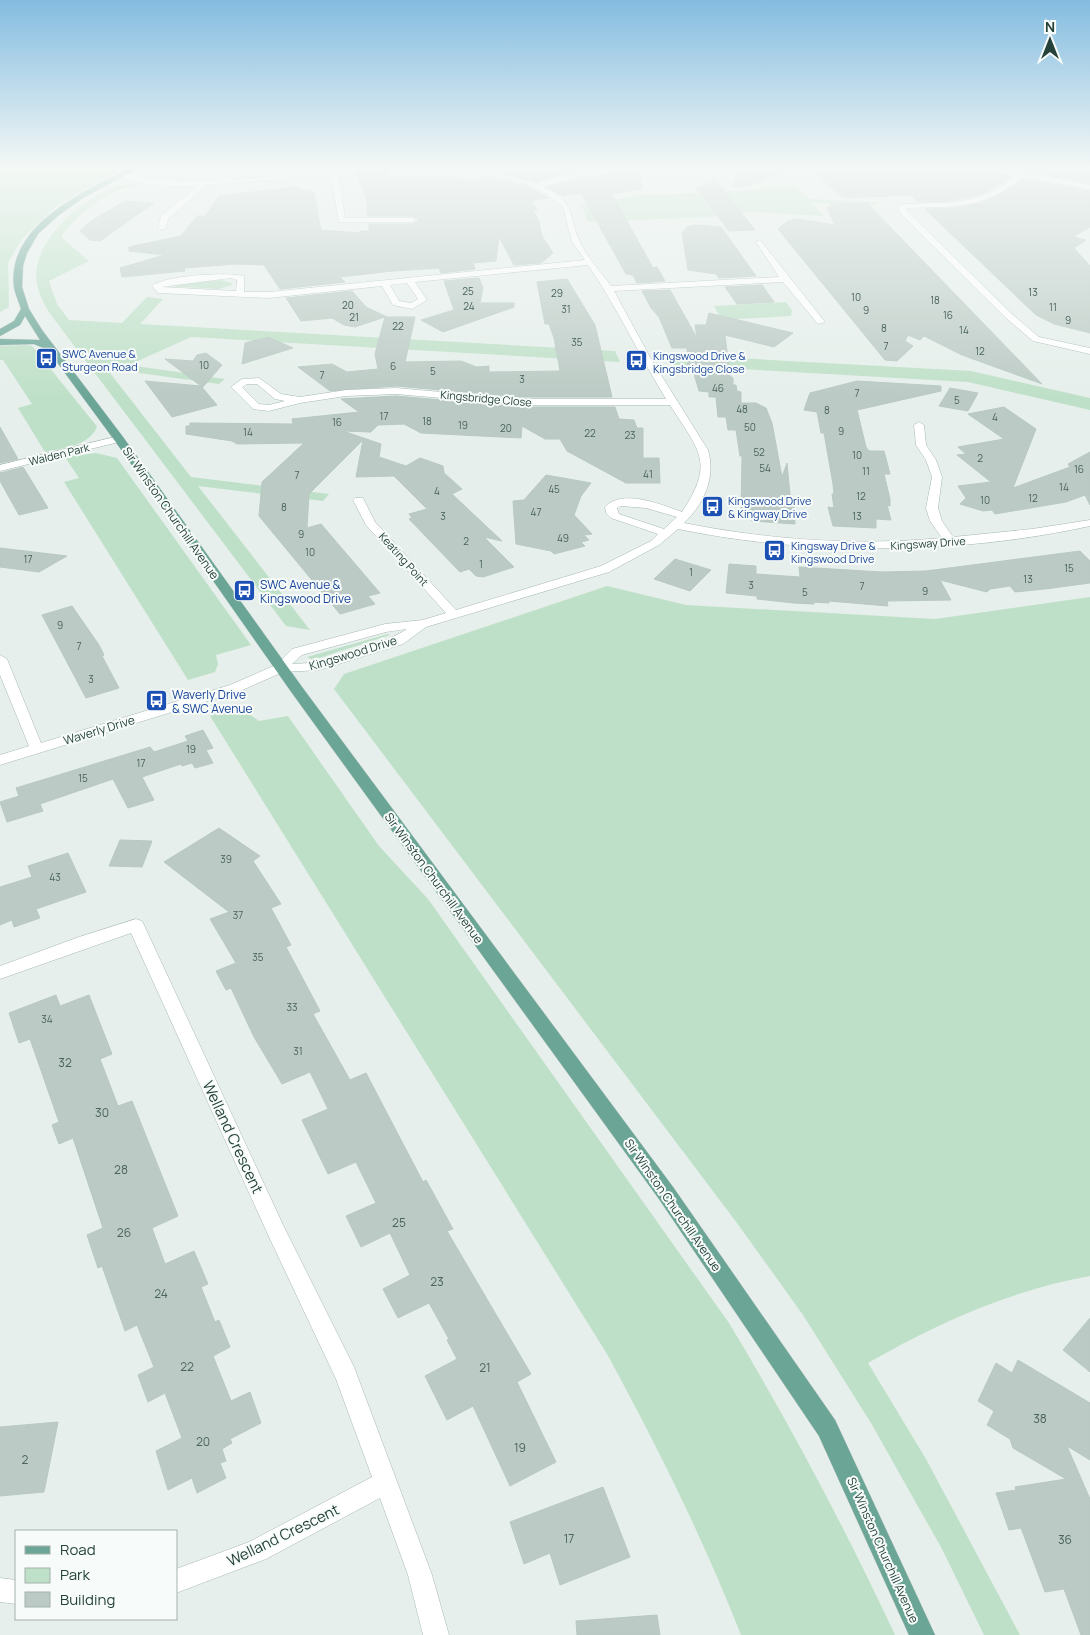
<svg xmlns="http://www.w3.org/2000/svg" width="1090" height="1635" viewBox="0 0 1090 1635" font-family="Manrope,sans-serif">
	<rect width="100%" height="100%" fill="#e6efeb"/>
	<path fill="#bfe0c8" d="M 0,168 L 123,168 L 56,206 L 22,239 L 8,263 L 9,307 L 0,312 Z
		M 129,184 L 137,185 C 108,189 78,213 61,237 L 89,261 L 49,281 L 57,304 L 69,320 L 122,323 L 147,297 L 163,299 L 140,324 L 615,351 L 620,362 L 191,337 L 129,365 L 225,379 L 219,384 L 118,370 L 110,373 L 191,477 L 329,494 L 323,501 L 198,486 L 310,630 L 286,626 L 51,315 C 43,303 37,291 36,276 C 36,235 91,189 129,184 Z
		M 796,186 L 808,199 L 878,202 L 875,205 L 812,203 L 823,216 L 751,212 L 708,217 L 588,222 L 582,205 L 641,195 L 722,192 Z
		M 220,280 L 232,283 L 232,285 L 219,289 L 165,286 Z
		M 786,302 L 792,310 L 791,316 L 722,320 L 714,306 Z
		M 27,345 L 32,346 L 95,424 L 97,427 C 89,446 63,448 45,452 L 18,408 L 32,404 L 3,360 L 0,360 L 0,346 Z
		M 664,354 L 971,371 L 1090,398 L 1090,410 L 968,382 L 671,365 Z
		M 96,453 L 117,458 L 251,645 L 216,655 L 218,664 L 215,672 L 188,680 L 64,482 L 79,478 L 65,457 Z
		M 607,586 L 686,605 L 935,619 L 1090,597 L 1090,1276 C 1011,1290 937,1323 868,1363 L 926,1459 L 1020,1635 L 984,1635 L 942,1549 L 871,1423 L 803,1315 L 737,1223 L 334,689 L 344,674 Z
		M 388,634 L 390,635 L 313,660 L 307,657 Z
		M 229,710 L 246,712 L 259,721 L 288,716 L 379,846 L 428,899 L 729,1323 C 790,1424 845,1528 895,1635 L 741,1635 C 703,1538 657,1446 607,1354 L 210,716 Z"/>
	<path fill="#bbcac4" stroke="#b8c9c2" d="M 383,168 L 385,168 L 386,176 L 433,176 L 475,181 L 487,177 L 526,186 L 549,198 L 532,201 L 537,210 L 533,210 L 539,222 L 542,236 L 553,253 L 541,263 L 514,265 L 499,237 L 496,261 L 473,263 L 475,269 L 441,273 L 439,268 L 392,271 L 340,277 L 345,282 L 280,289 L 264,265 L 237,264 L 184,268 L 185,271 L 122,277 L 120,268 L 165,255 L 129,251 L 129,247 L 181,236 L 197,216 L 205,216 L 219,196 L 294,187 L 314,192 L 321,230 L 359,233 L 360,231 L 369,231 L 369,224 L 412,224 L 417,222 L 418,219 L 412,216 L 368,216 L 367,200 L 356,173 Z
		M 517,168 L 596,168 L 564,173 L 537,182 L 503,173 Z
		M 738,168 L 789,168 L 789,170 L 748,186 L 733,187 Z
		M 810,168 L 975,168 L 1011,177 L 988,191 L 975,196 L 948,201 L 918,202 L 911,195 L 843,198 Z
		M 1007,168 L 1090,168 L 1090,183 Z
		M 641,172 L 642,189 L 612,194 L 653,268 L 657,267 L 665,281 L 637,283 L 633,275 L 626,274 L 581,193 L 562,196 L 548,187 L 580,178 Z
		M 1022,179 L 1090,191 L 1090,227 L 1073,237 L 1086,240 L 1074,248 L 1090,266 L 1090,333 L 1054,324 L 1036,315 L 925,209 L 954,208 L 982,203 L 1009,189 Z
		M 716,181 L 755,230 L 729,231 L 696,188 Z
		M 125,201 L 154,203 L 100,241 L 90,240 L 80,231 L 91,221 Z
		M 830,204 L 868,204 L 1042,384 L 962,355 L 924,336 L 920,340 L 908,335 L 905,341 L 913,346 L 897,361 L 885,360 L 778,229 L 788,221 L 796,219 L 835,225 L 827,207 L 831,207 Z
		M 695,225 L 721,227 L 756,276 L 719,278 L 716,274 L 688,270 L 682,233 L 687,227 Z
		M 479,278 L 483,288 L 480,303 L 514,303 L 514,307 L 443,332 L 421,320 L 454,310 L 444,281 Z
		M 567,279 L 595,325 L 612,397 L 520,397 L 396,386 L 330,391 L 298,367 L 332,364 L 347,372 L 378,369 L 375,354 L 385,317 L 355,327 L 344,325 L 332,318 L 301,321 L 286,298 L 352,291 L 366,307 L 387,317 L 415,317 L 405,362 L 461,361 L 477,367 L 489,366 L 489,372 L 560,371 L 554,338 L 549,324 L 545,324 L 537,282 Z
		M 762,285 L 774,302 L 737,304 L 725,287 Z
		M 670,290 L 697,338 L 695,325 L 706,325 L 709,313 L 793,333 L 774,347 L 725,335 L 730,376 L 733,378 L 733,385 L 736,385 L 737,391 L 741,392 L 741,403 L 756,403 L 766,408 L 772,423 L 782,477 L 787,463 L 791,505 L 794,505 L 795,524 L 752,521 L 751,513 L 741,512 L 742,456 L 740,456 L 736,430 L 728,430 L 726,417 L 718,417 L 716,397 L 709,397 L 709,392 L 699,391 L 694,374 L 688,374 L 687,348 L 672,348 L 659,317 L 651,308 L 642,291 Z
		M 268,337 L 293,348 L 242,364 L 245,343 Z
		M 206,353 L 222,365 L 203,387 L 201,386 L 217,405 L 172,417 L 145,381 L 201,386 L 165,359 L 193,361 L 197,355 Z
		M 857,381 L 941,386 L 941,391 L 857,410 L 866,447 L 869,451 L 884,451 L 890,474 L 884,474 L 890,499 L 890,506 L 887,505 L 891,520 L 876,519 L 876,528 L 833,526 L 828,507 L 834,508 L 832,494 L 834,494 L 833,484 L 824,433 L 821,433 L 817,412 L 804,410 L 810,393 Z
		M 950,388 L 978,393 L 968,411 L 939,406 Z
		M 396,396 L 520,407 L 615,407 L 619,419 L 634,420 L 637,428 L 643,428 L 643,458 L 659,458 L 660,483 L 626,483 L 567,451 L 560,439 L 545,439 L 522,426 L 521,438 L 421,433 L 404,424 L 378,425 L 371,432 L 343,431 L 381,444 L 379,457 L 406,466 L 420,458 L 443,466 L 444,473 L 462,489 L 452,494 L 502,541 L 484,537 L 514,567 L 483,577 L 476,576 L 469,569 L 460,572 L 409,519 L 412,518 L 409,514 L 427,509 L 394,476 L 356,477 L 363,440 L 309,494 L 307,528 L 321,524 L 380,593 L 368,596 L 375,604 L 340,614 L 259,516 L 262,482 L 304,443 L 237,444 L 232,441 L 186,434 L 186,426 L 190,426 L 190,423 L 293,424 L 292,419 L 359,412 L 341,399 Z
		M 1004,407 L 1036,429 L 1013,488 L 1070,467 L 1068,464 L 1090,452 L 1090,505 L 1085,495 L 1066,502 L 995,514 L 992,510 L 983,511 L 960,504 L 966,498 L 958,486 L 991,482 L 957,455 L 966,454 L 958,447 L 1004,439 L 968,414 Z
		M 0,427 L 18,459 L 0,463 Z
		M 23,467 L 48,508 L 19,515 L 0,481 L 0,473 Z
		M 546,475 L 591,483 L 581,496 L 574,515 L 592,534 L 584,535 L 589,540 L 581,542 L 585,546 L 554,554 L 551,551 L 516,544 L 513,501 L 524,500 Z
		M 0,548 L 67,556 L 39,572 L 0,567 Z
		M 1080,551 L 1090,561 L 1090,583 L 1045,589 L 1015,592 L 1010,586 L 990,589 L 987,592 L 940,580 L 951,600 L 887,601 L 888,606 L 829,601 L 829,603 L 814,602 L 814,604 L 794,603 L 757,599 L 757,596 L 726,593 L 729,564 L 756,566 L 756,574 L 800,577 L 799,567 L 882,572 L 926,571 Z
		M 675,559 L 711,570 L 690,591 L 654,579 Z
		M 72,606 L 99,645 L 104,655 L 102,656 L 119,688 L 86,698 L 42,615 Z
		M 203,730 L 213,748 L 206,750 L 213,763 L 195,768 L 192,763 L 182,766 L 181,764 L 142,777 L 154,800 L 128,808 L 113,779 L 40,804 L 43,811 L 7,822 L 0,802 L 19,796 L 16,788 L 150,747 L 154,752 L 188,741 L 185,736 Z
		M 219,828 L 260,856 L 253,861 L 281,904 L 271,908 L 291,945 L 286,947 L 320,1011 L 313,1014 L 350,1080 L 366,1073 L 423,1182 L 426,1180 L 453,1229 L 447,1231 L 531,1374 L 517,1382 L 556,1462 L 510,1486 L 473,1406 L 447,1420 L 425,1376 L 457,1359 L 447,1340 L 449,1339 L 429,1303 L 398,1318 L 383,1289 L 410,1275 L 390,1233 L 361,1247 L 346,1216 L 376,1203 L 356,1162 L 328,1174 L 302,1120 L 328,1109 L 310,1072 L 282,1084 L 254,1037 L 231,988 L 226,990 L 216,971 L 236,963 L 210,919 L 229,912 L 164,862 Z
		M 120,840 L 152,841 L 142,867 L 109,866 Z
		M 68,853 L 86,892 L 36,909 L 40,918 L 14,927 L 12,920 L 0,925 L 0,887 L 32,877 L 28,866 Z
		M 56,995 L 60,1006 L 89,995 L 112,1054 L 100,1059 L 118,1106 L 132,1101 L 178,1216 L 152,1228 L 165,1264 L 194,1251 L 208,1284 L 201,1287 L 215,1322 L 219,1320 L 230,1347 L 213,1356 L 231,1401 L 250,1392 L 261,1423 L 230,1439 L 232,1443 L 222,1449 L 226,1461 L 220,1463 L 226,1478 L 197,1493 L 192,1478 L 168,1490 L 156,1451 L 182,1438 L 165,1393 L 148,1402 L 138,1375 L 154,1367 L 137,1325 L 125,1331 L 102,1266 L 98,1268 L 87,1235 L 103,1228 L 73,1138 L 59,1144 L 52,1125 L 59,1122 L 30,1039 L 19,1043 L 9,1013 Z
		M 1090,1318 L 1090,1372 L 1063,1350 Z
		M 1018,1360 L 1090,1403 L 1090,1460 L 1067,1446 L 1090,1499 L 1090,1635 L 1081,1635 L 1064,1589 L 1045,1592 L 1021,1528 L 1009,1530 L 996,1493 L 1016,1490 L 1015,1487 L 1066,1479 L 1013,1448 L 1010,1439 L 987,1425 L 994,1411 L 978,1401 L 996,1363 L 1012,1373 Z
		M 58,1422 L 44,1492 L 0,1496 L 0,1427 Z
		M 603,1487 L 630,1557 L 560,1585 L 550,1553 L 524,1564 L 510,1522 Z
		M 657,1615 L 660,1635 L 577,1635 L 576,1621 Z"/>
	<g fill="none" stroke-linecap="round" stroke-linejoin="round">
		<defs>
			<path id="minor" d="M 247,168 L 257,168 L 231,180 L 355,168 L 381,168 L 338,174 L 345,218 L 412,218 L 416,220 L 412,222 L 339,222 L 331,175 L 206,185 L 168,219 L 166,228 L 162,230 L 158,228 L 161,216 L 197,186 C 174,186 139,188 120,174 L 123,172 C 157,182 189,182 224,180 L 225,178 Z
				M 445,168 L 465,168 L 497,173 L 537,184 L 564,175 L 598,170 L 664,168 L 580,176 L 543,187 C 577,202 567,214 580,242 C 587,257 601,272 611,286 L 779,277 L 756,242 L 760,240 L 825,322 L 818,324 L 783,282 L 614,291 L 651,359 L 708,450 C 716,477 704,504 684,523 C 769,540 856,546 942,538 L 930,521 L 926,508 L 932,477 L 926,460 L 916,445 L 914,425 L 919,422 L 924,425 L 926,445 L 936,460 L 942,477 L 938,508 L 942,521 L 953,537 L 1032,529 L 1090,520 L 1090,526 C 958,555 809,556 678,529 L 659,545 L 609,572 L 426,627 L 403,644 L 319,670 L 283,672 L 240,691 L 0,765 L 0,755 L 29,746 L 0,675 L 0,655 L 7,659 L 41,743 L 230,685 L 276,665 L 292,649 L 385,624 L 423,620 L 446,613 L 366,525 L 353,500 L 355,498 L 363,498 L 375,522 L 456,610 L 601,566 L 651,541 L 658,534 L 611,518 L 606,513 L 605,507 C 623,488 662,505 682,512 C 716,461 698,450 670,405 L 520,405 L 396,394 L 346,396 L 300,403 L 269,411 L 253,409 L 231,387 L 242,379 L 259,378 L 281,394 L 300,397 L 346,390 L 396,388 L 520,399 L 666,399 C 639,355 617,307 588,265 L 415,282 L 427,300 L 412,309 L 393,305 L 382,286 L 269,298 L 158,293 L 152,286 C 165,275 227,272 244,276 L 244,292 L 269,292 L 585,260 L 572,242 L 563,207 L 546,194 L 527,184 L 497,177 ZM 231,278 L 237,280 L 236,291 L 161,287 ZM 407,283 L 418,299 L 411,303 L 399,301 L 390,285 ZM 247,384 L 257,384 L 275,399 L 285,401 L 269,405 L 259,404 L 242,387 ZM 621,506 L 646,508 L 677,517 L 664,529 L 619,514 L 617,508 ZM 407,629 C 381,646 324,664 292,664 L 302,655 L 386,632 Z
				M 977,168 L 994,168 L 1090,185 L 1090,189 L 1022,177 C 985,210 953,206 907,208 L 907,211 L 1013,315 L 1039,337 L 1090,348 L 1090,354 L 1033,341 L 1007,319 L 899,212 L 899,206 L 903,204 C 947,202 979,207 1015,176 Z
				M 119,436 L 123,437 L 123,441 L 0,471 L 0,465 Z
				M 136,919 L 142,921 L 144,925 L 284,1227 L 354,1367 L 432,1575 L 449,1635 L 423,1635 L 408,1575 L 380,1498 L 266,1559 L 176,1593 L 176,1569 L 249,1542 L 372,1477 L 336,1379 L 270,1239 L 131,933 L 0,979 L 0,966 L 79,937 Z
				M 0,1578 L 16,1580 L 16,1604 L 0,1602 Z"/>
			<path id="major" d="M 130,168 L 139,168 L 83,198 L 59,215 L 38,234 L 27,253 L 23,266 L 22,287 L 29,309 L 42,330 L 123,437 L 302,687 L 673,1187 L 835,1420 L 935,1635 L 909,1635 L 819,1436 L 659,1199 L 292,693 L 115,441 L 48,350 L 34,344 L 0,345 L 0,339 L 40,340 L 25,316 L 20,325 L 0,336 L 0,329 L 14,321 L 21,309 C 19,302 15,294 14,287 C 6,225 85,191 130,168 Z"/>
		</defs>
		<use href="#minor" stroke="#a8b8b2" stroke-width="1"/>
		<use href="#major" stroke="#c2cac8" stroke-width="1"/>
		<use href="#minor" fill="#fff" fill-rule="evenodd"/>
		<use href="#major" fill="#6aa596" fill-rule="evenodd"/>
	</g>
	<linearGradient id="sky" x2="0" y2="1"><stop stop-color="#84bce0"/><stop offset="0.42" stop-color="#f4f8f6"/><stop offset="1" stop-color="#f4f8f6" stop-opacity="0"/></linearGradient>
	<rect width="1090" height="397" fill="url(#sky)"/>
	<defs>
		<symbol id="bus-square" viewBox="-11 -11 22 22"><rect x="-9" y="-9" width="18" height="18" rx="4" fill="#1a4fb4" stroke="#f7fbf9"/><path d="M-5-6H5V4H4V6H2V4H-2V6H-4V4H-5ZM-3.5-4V0h7V-4ZM-3.5 1.2v1.5H-2V1.2ZM2 1.2v1.5H3.5V1.2Z" fill="#fff"/></symbol>
	</defs>
	<g fill-rule="evenodd">
		<use href="#bus-square" x="34" y="346" width="25" height="25"/>
		<use href="#bus-square" x="624" y="348" width="25" height="25"/>
		<use href="#bus-square" x="700" y="494" width="25" height="25"/>
		<use href="#bus-square" x="762" y="538" width="25" height="25"/>
		<use href="#bus-square" x="232" y="578" width="25" height="25"/>
		<use href="#bus-square" x="144" y="688" width="25" height="25"/>
	</g>
	<g text-anchor="middle" dominant-baseline="central" stroke-width="4" stroke-linejoin="round" paint-order="stroke">
		<g font-size="10" fill="#4a645c">
			<text x="468" y="291">25</text>
			<text x="1033" y="292">13</text>
			<text x="557" y="293">29</text>
			<text x="856" y="297">10</text>
			<text x="935" y="300">18</text>
			<text x="348" y="305">20</text>
			<text x="469" y="306">24</text>
			<text x="1053" y="307">11</text>
			<text x="566" y="309">31</text>
			<text x="866" y="310">9</text>
			<text x="948" y="315">16</text>
			<text x="354" y="317">21</text>
			<text x="1068" y="320">9</text>
			<text x="398" y="326">22</text>
			<text x="884" y="328">8</text>
			<text x="964" y="330">14</text>
			<text x="577" y="342">35</text>
			<text x="886" y="346">7</text>
			<text x="980" y="351">12</text>
			<text x="204" y="365">10</text>
			<text x="393" y="366">6</text>
			<text x="433" y="371">5</text>
			<text x="322" y="375">7</text>
			<text x="522" y="379">3</text>
			<text x="718" y="388">46</text>
			<text x="857" y="393">7</text>
			<text x="957" y="400">5</text>
			<text x="742" y="409">48</text>
			<text x="827" y="410">8</text>
			<text x="384" y="416">17</text>
			<text x="995" y="417">4</text>
			<text x="427" y="421">18</text>
			<text x="337" y="422">16</text>
			<text x="463" y="425">19</text>
			<text x="750" y="427">50</text>
			<text x="506" y="428">20</text>
			<text x="841" y="431">9</text>
			<text x="248" y="432">14</text>
			<text x="590" y="433">22</text>
			<text x="630" y="435">23</text>
			<text x="759" y="452">52</text>
			<text x="857" y="455">10</text>
			<text x="980" y="458">2</text>
			<text x="765" y="468">54</text>
			<text x="1079" y="469">16</text>
			<text x="866" y="471">11</text>
			<text x="648" y="474">41</text>
			<text x="297" y="475">7</text>
			<text x="1064" y="487">14</text>
			<text x="554" y="489">45</text>
			<text x="437" y="491">4</text>
			<text x="861" y="496">12</text>
			<text x="1033" y="498">12</text>
			<text x="985" y="500">10</text>
			<text x="284" y="507">8</text>
			<text x="536" y="512">47</text>
			<text x="443" y="516">3</text>
			<text x="857" y="516">13</text>
			<text x="301" y="534">9</text>
			<text x="563" y="538">49</text>
			<text x="466" y="541">2</text>
			<text x="310" y="552">10</text>
			<text x="28" y="559">17</text>
			<text x="481" y="564">1</text>
			<text x="1069" y="568">15</text>
			<text x="691" y="572">1</text>
			<text x="1028" y="579">13</text>
			<text x="751" y="585">3</text>
			<text x="862" y="586">7</text>
			<text x="925" y="591">9</text>
			<text x="805" y="592">5</text>
			<text x="60" y="625">9</text>
			<text x="79" y="646">7</text>
			<text x="91" y="679">3</text>
			<text x="191" y="749">19</text>
			<text x="141" y="763">17</text>
			<text x="83" y="778">15</text>
			<text x="226" y="859">39</text>
			<text x="55" y="877">43</text>
			<text x="238" y="915">37</text>
			<text x="258" y="957">35</text>
			<text x="292" y="1007">33</text>
			<text x="47" y="1019">34</text>
			<text x="298" y="1051">31</text>
		</g>
		<g font-size="11" fill="#164399" stroke="#f7fbf9" text-anchor="start">
			<text x="62" y="353">SWC Avenue &amp;<tspan x="62" dy="13">Sturgeon Road</tspan></text>
			<text x="653" y="355">Kingswood Drive &amp;<tspan x="653" dy="13">Kingsbridge Close</tspan></text>
			<text x="728" y="500">Kingswood Drive<tspan x="728" dy="13">&amp; Kingway Drive</tspan></text>
			<text x="791" y="545">Kingsway Drive &amp;<tspan x="791" dy="13">Kingswood Drive</tspan></text>
		</g>
		<g font-size="11" fill="#24423a" stroke="#f7fbf9">
			<text transform="translate(486 398) rotate(5)">Kingsbridge Close</text>
			<text transform="translate(59 454) rotate(-14)">Walden Park</text>
			<text transform="translate(928 543) rotate(-4)">Kingsway Drive</text>
			<text transform="translate(404 559) rotate(48)">Keating Point</text>
		</g>
		<g font-size="12" fill="#24423a" stroke="#f7fbf9">
			<text transform="translate(171 513) rotate(55)">Sir Winston Churchill Avenue</text>
			<text transform="translate(353 653) rotate(-17)">Kingswood Drive</text>
			<text transform="translate(99 730) rotate(-17)">Waverly Drive</text>
			<text transform="translate(434 878) rotate(54)">Sir Winston Churchill Avenue</text>
			<text transform="translate(673 1205) rotate(55)">Sir Winston Churchill Avenue</text>
			<text transform="translate(883 1550) rotate(66)">Sir Winston Churchill Avenue</text>
		</g>
		<g font-size="12" fill="#164399" stroke="#f7fbf9" text-anchor="start">
			<text x="260" y="584">SWC Avenue &amp;<tspan x="260" dy="14">Kingswood Drive</tspan></text>
			<text x="172" y="694">Waverly Drive<tspan x="172" dy="14">&amp; SWC Avenue</tspan></text>
		</g>
		<g font-size="12" fill="#4a645c">
			<text x="65" y="1062">32</text>
			<text x="102" y="1112">30</text>
			<text x="121" y="1169">28</text>
			<text x="399" y="1222">25</text>
			<text x="124" y="1232">26</text>
			<text x="437" y="1281">23</text>
			<text x="161" y="1293">24</text>
			<text x="187" y="1366">22</text>
			<text x="485" y="1367">21</text>
			<text x="1040" y="1418">38</text>
			<text x="203" y="1441">20</text>
			<text x="520" y="1447">19</text>
			<text x="25" y="1459">2</text>
			<text x="569" y="1538">17</text>
			<text x="1065" y="1539">36</text>
		</g>
		<g font-size="15" fill="#24423a" stroke="#f7fbf9">
			<text transform="translate(233 1137) rotate(65)">Welland Crescent</text>
			<text transform="translate(283 1535) rotate(-26)">Welland Crescent</text>
		</g>
	</g>
	<rect x="15" y="1530" width="162" height="90" fill="#f7fbf9" stroke="#a3b1ad"/>
	<rect x="25" y="1546" width="25" height="8" fill="#6aa596" stroke="#a3b1ad"/>
	<text x="60" y="1555" font-size="15" fill="#24423a">Road</text>
	<rect x="25" y="1568" width="25" height="15" fill="#bfe0c8" stroke="#a3b1ad"/>
	<text x="60" y="1580" font-size="15" fill="#24423a">Park</text>
	<rect x="25" y="1592" width="25" height="15" fill="#bbcac4" stroke="#a3b1ad"/>
	<text x="60" y="1605" font-size="15" fill="#24423a">Building</text>
	<g transform="translate(1050 40)" stroke="#f7fbf9" stroke-width="4" paint-order="stroke">
	<path d="M0-4L9 19L0 12L-9 19Z" fill="#24423a"/>
	<text y="-8" font-size="14" font-weight="bold" text-anchor="middle" fill="#24423a">N</text>
	</g>
</svg>
